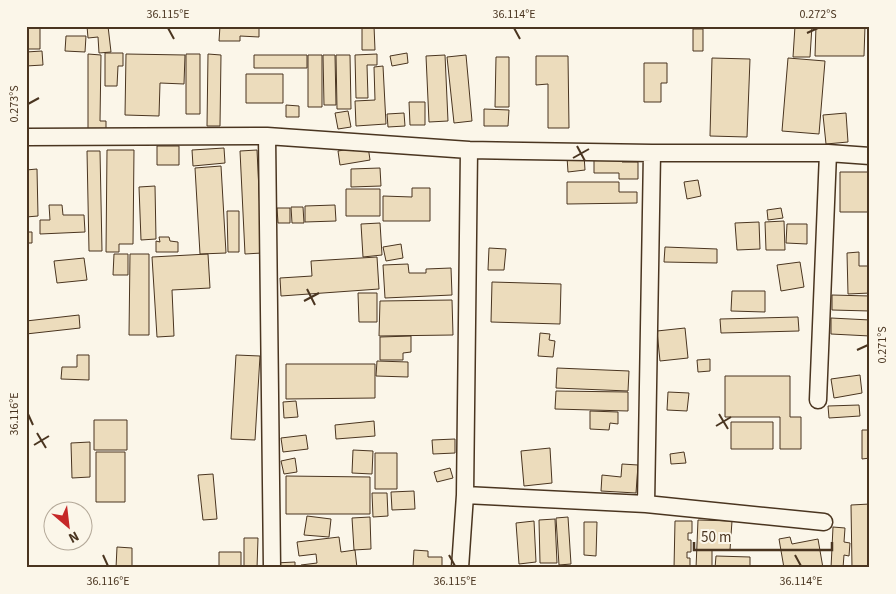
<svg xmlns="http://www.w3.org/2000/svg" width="896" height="594" viewBox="0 0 896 594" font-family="'Source Sans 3',sans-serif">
	<rect width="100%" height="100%" fill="#fbf6e9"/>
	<path fill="#ecdcbc" stroke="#4a3520" d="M 26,26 L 40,26 L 40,49 L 26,49 Z
		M 87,26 L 108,26 L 111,52 L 99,53 L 98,37 L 88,38 Z
		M 220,26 L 259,26 L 259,37 L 240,36 L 240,41 L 219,41 Z
		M 362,26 L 374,26 L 375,50 L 362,50 Z
		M 795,26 L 812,26 L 810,57 L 793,57 Z
		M 816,26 L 865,26 L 864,56 L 815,56 Z
		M 693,29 L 703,29 L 703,51 L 693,51 Z
		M 66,36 L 86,36 L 85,52 L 65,51 Z
		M 42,51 L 43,65 L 26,66 L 26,52 Z
		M 105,53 L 123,53 L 123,66 L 118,66 L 117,86 L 105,86 Z
		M 407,53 L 408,63 L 392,66 L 390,56 Z
		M 88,54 L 101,55 L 100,121 L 106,121 L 106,134 L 88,134 Z
		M 126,54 L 185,55 L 184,84 L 160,83 L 159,116 L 125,115 Z
		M 186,54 L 200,54 L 200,114 L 186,114 Z
		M 208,54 L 221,55 L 220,126 L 207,126 Z
		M 377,54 L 377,65 L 367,65 L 368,98 L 356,98 L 355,55 Z
		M 254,55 L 307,55 L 307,68 L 254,68 Z
		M 308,55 L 322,55 L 322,107 L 308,107 Z
		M 323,55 L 335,55 L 336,105 L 324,105 Z
		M 336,55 L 350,55 L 351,109 L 337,109 Z
		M 445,55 L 448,121 L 429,122 L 426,56 Z
		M 466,55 L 472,121 L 454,123 L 447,57 Z
		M 536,56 L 568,56 L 569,128 L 548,128 L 548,84 L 536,85 Z
		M 496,57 L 509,57 L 509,107 L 495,107 Z
		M 712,58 L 750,59 L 747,137 L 710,136 Z
		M 788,58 L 825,61 L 819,134 L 782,131 Z
		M 644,63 L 667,63 L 667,83 L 661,83 L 661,102 L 644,102 Z
		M 383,66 L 386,124 L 356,126 L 355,101 L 375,100 L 374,67 Z
		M 246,74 L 283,74 L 283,103 L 246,103 Z
		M 409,102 L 425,102 L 425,125 L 410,125 Z
		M 286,105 L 299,106 L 299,117 L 286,117 Z
		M 484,109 L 509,110 L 508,126 L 484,126 Z
		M 348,111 L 351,127 L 338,129 L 335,113 Z
		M 404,113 L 405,126 L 388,127 L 387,114 Z
		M 846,113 L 848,142 L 826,144 L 823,115 Z
		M 157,146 L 179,146 L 179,165 L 157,165 Z
		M 368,146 L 370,160 L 340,165 L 338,151 Z
		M 224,148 L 225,163 L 193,166 L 192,150 Z
		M 107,150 L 134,150 L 133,244 L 119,244 L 119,252 L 106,252 Z
		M 257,150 L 262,253 L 245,254 L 240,151 Z
		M 87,151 L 100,151 L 102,251 L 89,251 Z
		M 584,155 L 585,170 L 568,172 L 567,157 Z
		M 622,158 L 622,162 L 638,162 L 638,179 L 619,179 L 619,173 L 594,173 L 594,159 Z
		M 221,166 L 226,253 L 200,254 L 195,168 Z
		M 380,168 L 381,186 L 351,187 L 351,169 Z
		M 37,169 L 38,216 L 26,217 L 26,170 Z
		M 840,172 L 870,172 L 870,212 L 840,212 Z
		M 698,180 L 701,196 L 687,199 L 684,182 Z
		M 567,182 L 619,182 L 619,192 L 637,192 L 637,203 L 567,204 Z
		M 155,186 L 156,239 L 141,240 L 139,187 Z
		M 412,188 L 430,188 L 430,221 L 383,221 L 383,196 L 412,197 Z
		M 346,189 L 380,189 L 380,216 L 346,216 Z
		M 49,205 L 62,205 L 63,215 L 84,215 L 85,232 L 40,234 L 40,220 L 50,220 Z
		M 335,205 L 336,221 L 305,222 L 305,206 Z
		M 291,207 L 303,207 L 304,223 L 292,223 Z
		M 277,208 L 290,208 L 290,223 L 278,223 Z
		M 781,208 L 783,218 L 768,220 L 767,210 Z
		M 227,211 L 239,211 L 239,252 L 228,252 Z
		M 784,221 L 785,250 L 766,250 L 765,222 Z
		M 759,222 L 760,249 L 737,250 L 735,223 Z
		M 380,223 L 382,255 L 363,257 L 361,224 Z
		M 787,224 L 807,224 L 807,244 L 786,243 Z
		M 26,232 L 32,232 L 32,243 L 26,243 Z
		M 159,237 L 169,237 L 170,241 L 178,242 L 178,252 L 156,252 L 156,241 L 160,242 Z
		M 401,244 L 403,258 L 386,261 L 383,247 Z
		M 665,247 L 717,249 L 717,263 L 664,262 Z
		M 489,248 L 506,249 L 504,270 L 488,270 Z
		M 859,252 L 859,266 L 870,266 L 870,293 L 848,294 L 847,253 Z
		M 114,254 L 128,254 L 128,275 L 113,275 Z
		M 130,254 L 149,254 L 149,335 L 129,335 Z
		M 208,254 L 210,288 L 172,290 L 174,336 L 157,337 L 152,257 Z
		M 377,257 L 379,289 L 281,296 L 280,278 L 312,276 L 311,261 Z
		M 84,258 L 87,280 L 57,283 L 54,261 Z
		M 800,262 L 804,287 L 781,291 L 777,265 Z
		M 408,264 L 409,273 L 426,273 L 426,269 L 451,268 L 452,295 L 385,298 L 383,265 Z
		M 492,282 L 561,284 L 560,324 L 491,322 Z
		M 732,291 L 765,291 L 765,312 L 731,311 Z
		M 358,293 L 377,293 L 377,322 L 359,322 Z
		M 832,295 L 870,296 L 870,311 L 832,310 Z
		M 452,300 L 453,335 L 379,336 L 380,301 Z
		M 79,315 L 80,328 L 26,334 L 26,321 Z
		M 798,317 L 799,331 L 721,333 L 720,319 Z
		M 831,318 L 870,320 L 870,336 L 831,334 Z
		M 685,328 L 688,358 L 660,361 L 657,331 Z
		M 540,333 L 550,334 L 549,340 L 555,341 L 553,357 L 538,356 Z
		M 411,336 L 411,352 L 403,353 L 403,360 L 380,360 L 380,337 Z
		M 77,355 L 89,355 L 89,380 L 61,379 L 62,367 L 77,367 Z
		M 236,355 L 260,356 L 255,440 L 231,439 Z
		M 710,359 L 710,371 L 698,372 L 697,360 Z
		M 377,361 L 408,362 L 408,377 L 376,376 Z
		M 286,364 L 375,364 L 375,398 L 286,399 Z
		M 557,368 L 629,371 L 628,391 L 556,388 Z
		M 860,375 L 862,393 L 834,398 L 831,379 Z
		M 725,376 L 790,376 L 790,417 L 801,417 L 801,449 L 780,449 L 780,417 L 725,417 Z
		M 556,391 L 628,392 L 628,411 L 555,409 Z
		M 668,392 L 689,393 L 687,411 L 667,410 Z
		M 296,401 L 298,417 L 284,418 L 283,402 Z
		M 859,405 L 860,416 L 829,418 L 828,406 Z
		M 590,411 L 618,412 L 618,424 L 610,423 L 609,430 L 590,429 Z
		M 94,420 L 127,420 L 127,450 L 94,450 Z
		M 374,421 L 375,436 L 336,439 L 335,425 Z
		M 731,422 L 773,422 L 773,449 L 731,449 Z
		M 862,430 L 870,430 L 870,458 L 862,459 Z
		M 306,435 L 308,449 L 283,452 L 281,438 Z
		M 455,439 L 455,453 L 433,454 L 432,440 Z
		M 90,442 L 90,477 L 72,478 L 71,443 Z
		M 550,448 L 552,483 L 524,486 L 521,451 Z
		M 353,450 L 373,451 L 372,474 L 352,473 Z
		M 96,452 L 125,452 L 125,502 L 96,502 Z
		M 684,452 L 686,463 L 671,464 L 670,454 Z
		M 375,453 L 397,453 L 397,489 L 375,489 Z
		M 295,458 L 297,472 L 284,474 L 281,461 Z
		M 622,464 L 638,465 L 636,493 L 601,491 L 602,475 L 621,477 Z
		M 450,468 L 453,478 L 437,482 L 434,472 Z
		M 213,474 L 217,519 L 203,520 L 198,475 Z
		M 286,476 L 370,477 L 370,514 L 286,514 Z
		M 414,491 L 415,509 L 392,510 L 391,492 Z
		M 372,493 L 387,493 L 388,516 L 373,517 Z
		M 870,504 L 870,568 L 852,568 L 851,505 Z
		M 307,516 L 331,519 L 329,537 L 304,535 Z
		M 370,517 L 371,549 L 354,550 L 352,518 Z
		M 568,517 L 571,564 L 559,565 L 556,518 Z
		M 555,519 L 557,563 L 540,563 L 539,520 Z
		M 698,520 L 732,521 L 730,550 L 712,550 L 712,568 L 696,568 Z
		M 534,521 L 536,562 L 519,564 L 516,523 Z
		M 675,521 L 692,521 L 692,533 L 688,533 L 688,540 L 691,540 L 691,552 L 687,552 L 687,558 L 690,558 L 690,568 L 674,568 Z
		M 584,522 L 597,522 L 596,556 L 584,555 Z
		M 833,527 L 845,528 L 844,542 L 850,543 L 849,556 L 844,555 L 843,568 L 831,568 Z
		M 339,537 L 341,552 L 355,550 L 357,568 L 301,568 L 301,565 L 317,563 L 316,554 L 299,556 L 297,542 Z
		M 790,537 L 792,544 L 818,539 L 823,568 L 784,568 L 779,539 Z
		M 244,538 L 258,538 L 257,568 L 244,568 Z
		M 117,547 L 132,548 L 132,568 L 116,568 Z
		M 414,550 L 428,551 L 428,557 L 442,557 L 442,568 L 413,567 Z
		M 219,552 L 241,552 L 241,568 L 219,568 Z
		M 716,556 L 750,557 L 750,568 L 715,568 Z
		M 295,562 L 295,568 L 276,568 L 275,563 Z"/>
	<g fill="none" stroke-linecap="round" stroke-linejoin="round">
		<defs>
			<path id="minor" d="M 267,136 L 272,568
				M 26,137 L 267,136 L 469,150
				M 818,400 L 828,153
				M 465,495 L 646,504 L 652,153
				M 646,504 L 824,522
				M 460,568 L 465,495 L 469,150 L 652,153 L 828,153 L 870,156"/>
		</defs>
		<use href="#minor" stroke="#4a3520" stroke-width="19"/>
		<use href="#minor" stroke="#fbf6e9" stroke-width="16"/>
	</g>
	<path fill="none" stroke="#4a3520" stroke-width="2" d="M 168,28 L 174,39M 514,28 L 520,39M 807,33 L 818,28M 28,104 L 39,98M 577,146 L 585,161M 573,158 L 589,149M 307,289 L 315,305M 304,301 L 319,293M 857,350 L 868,345M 28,414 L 33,425M 719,414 L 728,429M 716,426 L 731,417M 37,433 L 46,448M 34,445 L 49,436M 103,555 L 108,566M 449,555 L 455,566M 795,555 L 801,566"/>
	<rect width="896" height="594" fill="none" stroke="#fbf6e9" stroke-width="55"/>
	<g transform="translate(68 526) rotate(152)"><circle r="24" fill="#fbf6e9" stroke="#b4a999"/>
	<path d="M0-4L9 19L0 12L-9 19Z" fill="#c62828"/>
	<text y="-8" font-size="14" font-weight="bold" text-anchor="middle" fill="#4a3520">N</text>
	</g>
	<path d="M694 542v8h138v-8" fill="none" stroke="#4a3520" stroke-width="2.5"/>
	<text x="701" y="542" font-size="15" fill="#4a3520" stroke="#fbf6e9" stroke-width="4" paint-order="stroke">50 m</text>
	<rect x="28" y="28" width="840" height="538" fill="none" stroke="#4a3520" stroke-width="2"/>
	<g font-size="12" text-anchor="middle" fill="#4a3520">
		<text x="168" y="18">36.115°E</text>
		<text x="514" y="18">36.114°E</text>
		<text x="818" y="18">0.272°S</text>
		<text transform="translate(14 104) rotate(-90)" y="4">0.273°S</text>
		<text transform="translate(882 345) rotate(-90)" y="4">0.271°S</text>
		<text transform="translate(14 414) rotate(-90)" y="4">36.116°E</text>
		<text x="108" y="585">36.116°E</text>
		<text x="455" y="585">36.115°E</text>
		<text x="801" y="585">36.114°E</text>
	</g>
</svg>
